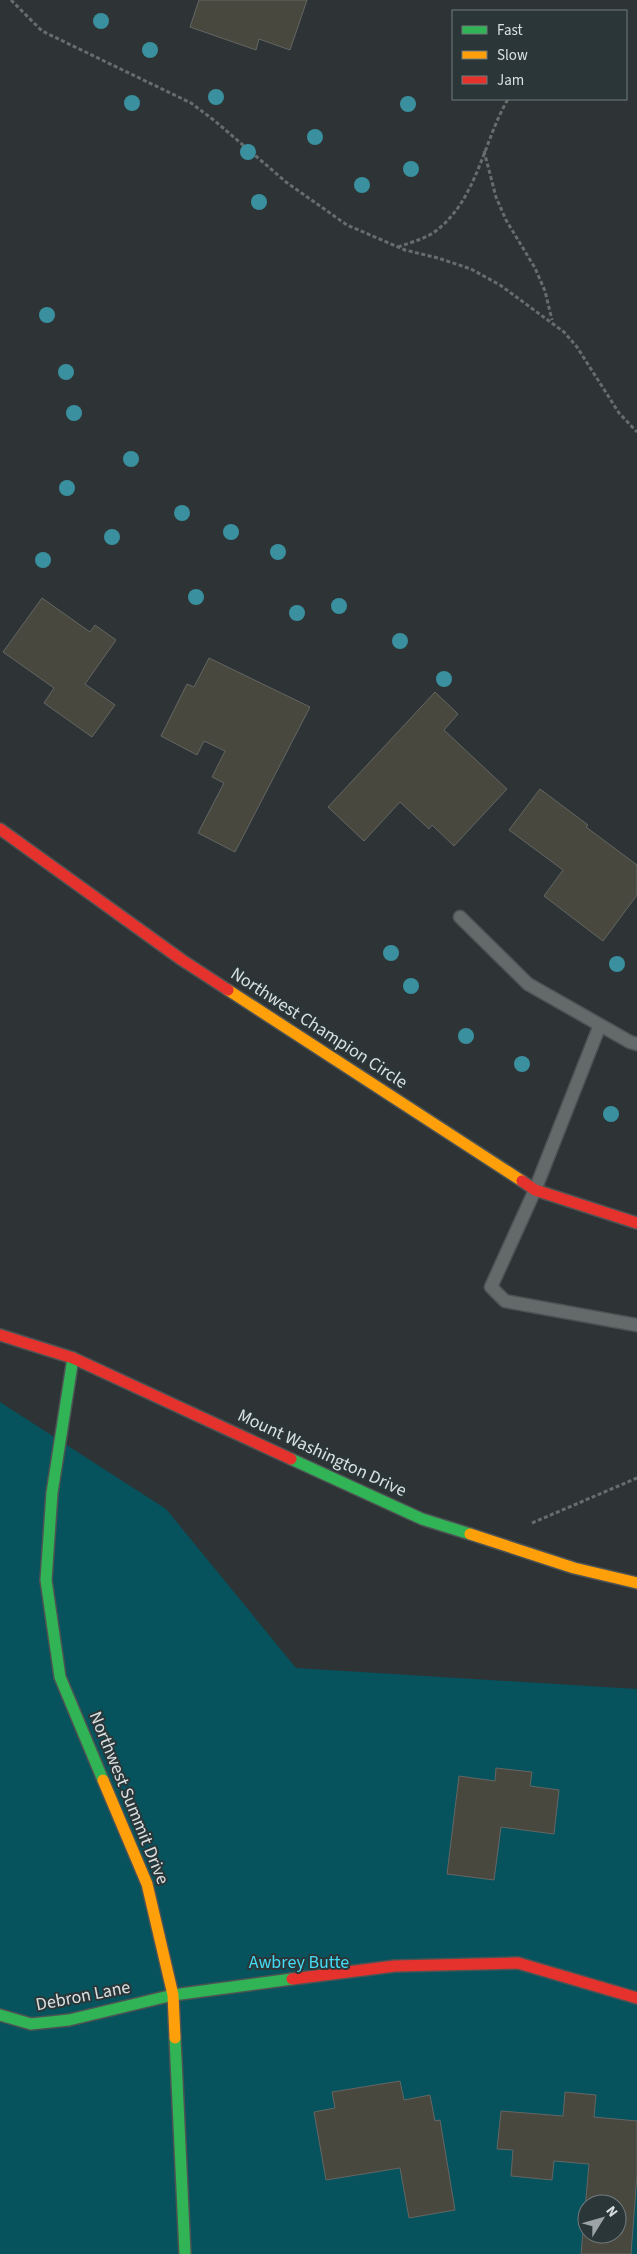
<svg xmlns="http://www.w3.org/2000/svg" width="637" height="2254" viewBox="0 0 637 2254" font-family="'Source Sans 3',sans-serif">
	<rect width="100%" height="100%" fill="#2e3435"/>
	<path fill="#06525d" fill-rule="evenodd" d="M 0,1402 L 166,1509 L 296,1668 L 637,1689 L 637,2254 L 0,2254 ZM 587,2204 L 617,2204 L 617,2234 L 587,2234 Z"/>
	<path fill="#48483e" stroke="#636664" fill-rule="evenodd" d="M 199,0 L 307,0 L 290,50 L 259,39 L 256,50 L 190,27 Z
		M 42,598 L 90,632 L 95,625 L 116,640 L 85,684 L 115,705 L 92,737 L 44,703 L 54,688 L 3,652 Z
		M 209,658 L 310,707 L 235,852 L 198,833 L 224,783 L 212,777 L 225,751 L 204,741 L 197,755 L 161,736 L 187,684 L 194,687 Z
		M 435,692 L 458,714 L 444,730 L 507,789 L 454,846 L 432,825 L 429,829 L 400,802 L 364,841 L 328,807 Z
		M 540,789 L 588,825 L 586,827 L 637,865 L 637,895 L 603,941 L 544,896 L 563,870 L 509,830 Z
		M 496,1768 L 532,1772 L 530,1786 L 559,1790 L 554,1834 L 501,1827 L 494,1880 L 447,1874 L 459,1776 L 495,1781 Z
		M 400,2081 L 404,2100 L 430,2095 L 435,2121 L 440,2120 L 455,2210 L 409,2218 L 400,2168 L 326,2180 L 314,2112 L 335,2108 L 332,2092 Z
		M 565,2092 L 596,2095 L 594,2117 L 637,2121 L 637,2175 L 631,2254 L 581,2254 L 589,2164 L 554,2161 L 552,2180 L 511,2176 L 513,2150 L 497,2149 L 501,2111 L 563,2116 ZM 587,2204 L 617,2204 L 617,2234 L 587,2234 Z"/>
	<g fill="none" stroke-linecap="round" stroke-linejoin="round">
		<defs>
			<path id="lane" d="M 460,917 L 528,984 L 630,1042 L 637,1044
				M 600,1025 L 535,1190 L 491,1287 L 505,1301 L 637,1325"/>
			<path id="fast" d="M 73,1358 L 52,1493 L 46,1580 L 60,1677 L 103,1780
				M 291,1459 L 422,1519 L 470,1534
				M 0,2015 L 31,2024 L 69,2020 L 173,1995 L 292,1979
				M 175,2038 L 185,2254"/>
			<path id="slow" d="M 228,990 L 522,1181
				M 470,1534 L 574,1568 L 637,1583
				M 103,1780 L 147,1884 L 173,1995 L 175,2038"/>
			<path id="jam" d="M 0,829 L 182,960 L 228,990
				M 522,1181 L 535,1190 L 637,1223
				M 0,1335 L 73,1358 L 291,1459
				M 292,1979 L 395,1966 L 518,1963 L 637,1998"/>
		</defs>
		<use href="#lane" stroke="#4d5354" stroke-width="15"/>
		<use href="#fast" stroke="#4d5354" stroke-width="14"/>
		<use href="#slow" stroke="#4d5354" stroke-width="14"/>
		<use href="#jam" stroke="#4d5354" stroke-width="14"/>
		<path stroke="#686c6d" stroke-width="3" stroke-dasharray="4 2.5" stroke-linecap="butt" d="M 11,0 L 42,31 L 191,103 L 215,121 L 286,182 L 347,225 L 405,250 L 438,258 L 471,269 L 500,285 L 564,332 L 577,347 L 619,413 L 637,432
			M 484,151 L 496,197 L 506,220 L 535,268 L 545,291 L 552,320
			M 398,247 C 411,242 426,239 437,230 C 477,199 484,140 508,99
			M 532,1523 L 637,1478"/>
		<use href="#lane" stroke="#64696a" stroke-width="12"/>
		<use href="#fast" stroke="#30b455" stroke-width="11"/>
		<use href="#slow" stroke="#ff9f0a" stroke-width="11"/>
		<use href="#jam" stroke="#e5322d" stroke-width="11"/>
	</g>
	<g fill="#3a909e">
		<circle cx="101" cy="21" r="8"/>
		<circle cx="150" cy="50" r="8"/>
		<circle cx="216" cy="97" r="8"/>
		<circle cx="132" cy="103" r="8"/>
		<circle cx="408" cy="104" r="8"/>
		<circle cx="315" cy="137" r="8"/>
		<circle cx="248" cy="152" r="8"/>
		<circle cx="411" cy="169" r="8"/>
		<circle cx="362" cy="185" r="8"/>
		<circle cx="259" cy="202" r="8"/>
		<circle cx="47" cy="315" r="8"/>
		<circle cx="66" cy="372" r="8"/>
		<circle cx="74" cy="413" r="8"/>
		<circle cx="131" cy="459" r="8"/>
		<circle cx="67" cy="488" r="8"/>
		<circle cx="182" cy="513" r="8"/>
		<circle cx="231" cy="532" r="8"/>
		<circle cx="112" cy="537" r="8"/>
		<circle cx="278" cy="552" r="8"/>
		<circle cx="43" cy="560" r="8"/>
		<circle cx="196" cy="597" r="8"/>
		<circle cx="339" cy="606" r="8"/>
		<circle cx="297" cy="613" r="8"/>
		<circle cx="400" cy="641" r="8"/>
		<circle cx="444" cy="679" r="8"/>
		<circle cx="391" cy="953" r="8"/>
		<circle cx="617" cy="964" r="8"/>
		<circle cx="411" cy="986" r="8"/>
		<circle cx="466" cy="1036" r="8"/>
		<circle cx="522" cy="1064" r="8"/>
		<circle cx="611" cy="1114" r="8"/>
	</g>
	<g text-anchor="middle" dominant-baseline="central" stroke-width="4" stroke-linejoin="round" paint-order="stroke">
		<g font-size="18" fill="#d9e0e1" stroke="#2b3638">
			<text transform="translate(319 1028) rotate(33)">Northwest Champion Circle</text>
			<text transform="translate(322 1453) rotate(25)">Mount Washington Drive</text>
			<text transform="translate(129 1798) rotate(68)">Northwest Summit Drive</text>
			<text transform="translate(83 1996) rotate(-11)">Debron Lane</text>
		</g>
		<g font-size="18" fill="#44dbf4" stroke="#2b3638">
			<text x="299" y="1962">Awbrey Butte</text>
		</g>
	</g>
	<rect x="452" y="10" width="175" height="90" fill="#2b3638" stroke="#717a7c"/>
	<rect x="462" y="26" width="25" height="8" fill="#30b455" stroke="#717a7c"/>
	<text x="497" y="35" font-size="15" fill="#d9e0e1">Fast</text>
	<rect x="462" y="51" width="25" height="8" fill="#ff9f0a" stroke="#717a7c"/>
	<text x="497" y="60" font-size="15" fill="#d9e0e1">Slow</text>
	<rect x="462" y="76" width="25" height="8" fill="#e5322d" stroke="#717a7c"/>
	<text x="497" y="85" font-size="15" fill="#d9e0e1">Jam</text>
	<g transform="translate(602 2219) rotate(53)"><circle r="24" fill="#2b3638" stroke="#717a7c"/>
	<path d="M0-4L9 19L0 12L-9 19Z" fill="#9da4a5"/>
	<text y="-8" font-size="14" font-weight="bold" text-anchor="middle" fill="#d9e0e1">N</text>
	</g>
</svg>
